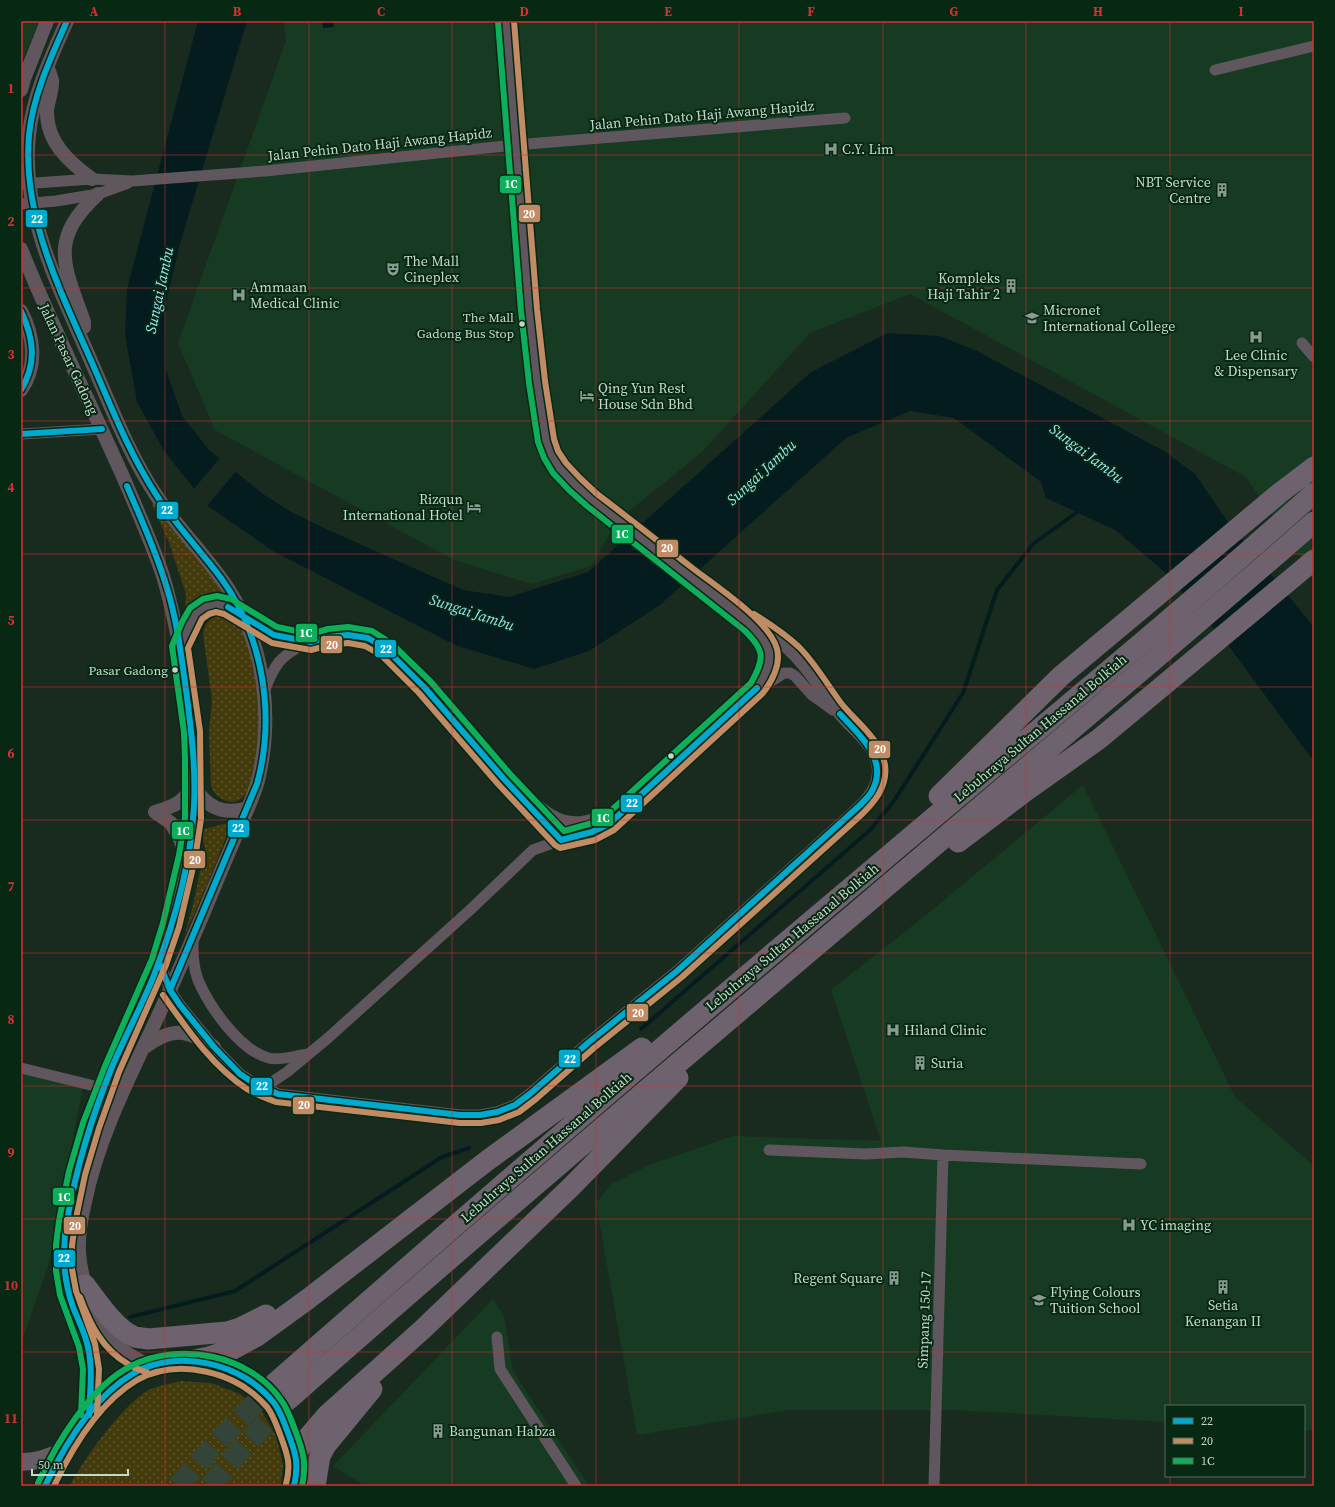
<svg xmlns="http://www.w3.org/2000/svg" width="1335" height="1507" viewBox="0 0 1335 1507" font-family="'Source Serif 4',serif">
	<defs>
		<pattern id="grass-dots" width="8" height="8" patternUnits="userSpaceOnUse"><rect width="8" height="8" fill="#443b0d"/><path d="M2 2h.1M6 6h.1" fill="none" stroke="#5e572f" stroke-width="1.8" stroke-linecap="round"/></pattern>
	</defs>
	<rect width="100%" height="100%" fill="#192b1f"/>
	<path fill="#163b22" d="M 21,21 L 39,21 L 21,64 Z
		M 284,21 L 1314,21 L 1314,577 L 1246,477 L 910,294 L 810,333 L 702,452 L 618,520 L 591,566 L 532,584 L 454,560 L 215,430 L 178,343 L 286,41 Z
		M 21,318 L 31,355 L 21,375 Z
		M 1083,785 L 1235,1097 L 1314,1166 L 1314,1430 L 1304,1430 L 1304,1406 L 1166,1406 L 1166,1422 L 954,1410 L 788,1410 L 637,1435 L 596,1203 L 612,1184 L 649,1165 L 733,1136 L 881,1141 L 831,990 L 926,915 Z
		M 21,1073 L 83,1087 L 49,1263 L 21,1344 Z
		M 493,1299 L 504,1316 L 513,1371 L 589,1486 L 365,1486 L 333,1466 Z"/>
	<path fill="url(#grass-dots)" d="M 155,503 L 232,600 L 198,607 L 185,617 L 186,594 L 170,545 L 152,504 Z
		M 219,615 L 232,616 C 248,630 250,653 254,672 C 256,680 259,689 260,697 C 260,705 259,713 259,721 C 258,743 258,771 248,790 C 239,809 217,803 211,786 L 209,732 L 212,699 L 203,635 C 204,625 208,619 219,615 Z
		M 232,822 L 209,880 L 184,937 L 193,905 L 205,848 L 200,830 Z
		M 181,1381 L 211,1383 L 240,1394 L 262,1412 L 276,1436 L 283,1464 L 281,1486 L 70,1486 C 82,1461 126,1400 151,1389 C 160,1385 171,1384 181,1381 Z"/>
	<path fill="#051c1f" d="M 198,21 L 247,21 L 179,247 L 165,307 L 166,370 L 182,416 L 210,451 L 263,494 L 291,512 L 326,529 L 463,590 L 509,597 L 588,572 L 811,372 L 888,333 L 940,336 L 977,351 L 1164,451 L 1195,474 L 1228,522 L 1314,627 L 1314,760 L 1309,755 L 1228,645 L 1166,573 L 1115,530 L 1046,498 L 1041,482 L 954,418 L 910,411 L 846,438 L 660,605 L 589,651 L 534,669 L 455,645 L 273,551 L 208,506 L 164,451 L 137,402 L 125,334 L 127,289 Z
		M 322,21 L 333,21 L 334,27 L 323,28 Z"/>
	<path fill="#192b1f" d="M 221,457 L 237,470 L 206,507 L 192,491 Z"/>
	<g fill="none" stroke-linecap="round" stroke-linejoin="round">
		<path stroke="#051c1f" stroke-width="4" d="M 641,1029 L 869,831 L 894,801 L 963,693 L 997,590 L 1033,544 L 1080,510
			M 130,1317 L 235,1291 L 442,1157 L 469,1148"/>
		<path stroke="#334539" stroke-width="21" stroke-dasharray="21 10" stroke-linecap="butt" d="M 178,1486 L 218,1441 L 274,1384
			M 210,1486 L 235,1456 L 289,1399"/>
		<path stroke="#5f565e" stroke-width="11" d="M 1215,70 L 1314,46
			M 21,184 L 92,179 L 132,181 L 265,171 L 515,145 L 845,118
			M 21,204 L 56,201 L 98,194 L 128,183
			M 1302,343 L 1314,357
			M 21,434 L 102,429
			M 243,616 L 257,626 L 274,635 L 311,642
			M 757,688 L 773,680 L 784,673 L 790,673 L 795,676 L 812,695 L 833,710
			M 264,692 C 268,681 272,671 279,662 C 297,642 344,627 369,639 C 398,652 422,686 443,709 C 483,753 521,797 561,840
			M 527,796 C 535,802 543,810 552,815 C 575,829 597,818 621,810
			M 193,940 C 193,954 193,967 198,980 C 209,1006 240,1051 269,1058 C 279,1061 298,1055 309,1054
			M 159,962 L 170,990 L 180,1005 L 214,1047 L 240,1074 L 252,1082 L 278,1094 L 460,1115 L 480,1115 L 497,1112 L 515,1105 L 531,1093 L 589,1042 L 677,971 L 843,821 C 856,809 875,795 877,776 C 881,748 854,733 839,714 C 811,677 796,649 755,624
			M 21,1068 L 123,1093
			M 263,1088 L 287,1072 L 328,1038 L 470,910 L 533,850 L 561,840 L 592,832 L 609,824 L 757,688 C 764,676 775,660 767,645 C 759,628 726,604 710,592 C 671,561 632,531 592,500 L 574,484 L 560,468 L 551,455 L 546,441 L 537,382 L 529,310 L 506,21
			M 769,1150 L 866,1154 L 903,1152 L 943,1155 L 1141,1164
			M 497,1337 L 500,1369 L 576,1486
			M 934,1486 L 943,1155"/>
		<path stroke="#5f565e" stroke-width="14" d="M 67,21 C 51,57 33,95 29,135 C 20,218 63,294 94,368 C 113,411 130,456 156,495 C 177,528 208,557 229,590 C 264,645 273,713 259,776 C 257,787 252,798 248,808 C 221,869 197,931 169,992 C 139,1060 100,1128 85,1202 C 81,1219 78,1235 79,1252 C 80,1269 85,1287 91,1303 C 105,1338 117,1351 151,1366
			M 48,68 C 49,72 51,76 52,80 C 53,89 48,101 47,110 C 46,142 69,162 92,179
			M 21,90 L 24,79 L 47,21
			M 21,249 C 52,327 90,402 124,479 C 137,509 150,539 161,570 C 167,587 171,606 175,624 C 189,687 198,754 193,819 C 190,854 181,888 172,921 C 157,973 131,1020 111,1069 C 89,1124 71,1182 65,1241 C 62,1264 65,1286 73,1308 C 78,1321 85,1334 88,1348 C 93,1370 90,1393 89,1415
			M 21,311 C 34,336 38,366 21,390
			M 84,327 L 84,322 C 64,265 48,240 98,194
			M 180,647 C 188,627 198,596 226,606 C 232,608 238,612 243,615
			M 193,786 C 207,807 222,816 248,808
			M 155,812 L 171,823 L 179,837 L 187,856
			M 155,812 C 175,806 182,803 193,786
			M 145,1047 C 172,1027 186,1029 214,1047"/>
		<path stroke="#665d66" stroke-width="18" d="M 21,1462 C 37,1462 49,1458 63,1451
			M 45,1486 C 62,1448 97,1394 134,1373 C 178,1348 240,1364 272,1401 C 280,1410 284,1423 288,1434 C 297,1455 300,1463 294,1486"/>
		<path stroke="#6d626d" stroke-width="21" d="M 939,796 L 1061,676 L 1281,492 L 1314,467
			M 958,842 L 1023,793 L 1099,739 L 1314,560
			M 85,1285 C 97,1301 116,1330 135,1337 C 139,1338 144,1338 148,1339 L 227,1332 L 240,1328 L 266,1315
			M 189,1361 L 209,1357 L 233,1349 L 257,1336 L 308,1299 L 488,1160 L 642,1048
			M 274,1384 C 472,1210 672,1038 874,868 C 1021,743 1170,622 1314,493
			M 289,1399 C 516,1199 748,1004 979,808 C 1091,713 1204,619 1314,522
			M 296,1453 L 309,1436 L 327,1415 L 423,1329 L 571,1187 L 678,1078
			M 315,1486 L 320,1456 L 326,1445 L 372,1389"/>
		<defs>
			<path id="bus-1" d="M 67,21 C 51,57 33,95 29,135 C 22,217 61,292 93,365 C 112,409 130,455 157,496 C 176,525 200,550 221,578 C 263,636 276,715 257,784 L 170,990
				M 21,311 C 34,339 37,363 21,390
				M 21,434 L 102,429
				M 228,607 L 274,635 L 311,642 L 329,637 L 348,635 L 368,638 L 386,649 L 425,688 L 504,779 L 561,840 L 592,832 L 609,824 L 757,688
				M 159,962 L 170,990 L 180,1005 L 214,1047 L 240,1074 L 252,1082 L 278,1094 L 460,1115 L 480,1115 L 497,1112 L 515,1105 L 531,1093 L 589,1042 L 677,971 L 859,806 C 864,801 870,796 873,789 C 888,758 859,735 840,714
				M 89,1415 C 90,1392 93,1370 88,1347 C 85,1333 78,1320 73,1307 C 63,1279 62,1249 67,1221 C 76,1168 92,1116 112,1067 C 125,1036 142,1006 154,975 C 175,921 191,863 194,806 C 196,767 191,728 186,690 C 181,654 177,619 166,585 C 156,551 141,519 127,486
				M 45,1486 C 64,1446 94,1396 134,1373 C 178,1348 243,1363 274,1403 C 281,1412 284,1423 288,1433 C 296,1454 299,1464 294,1486"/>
			<path id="bus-2" d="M 163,995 C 187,1029 212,1066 247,1089 C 256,1095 266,1098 276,1102 L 460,1123 L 481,1123 L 499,1120 L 519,1112 L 536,1099 L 594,1048 L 682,977 L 859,817 C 874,803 888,787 885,765 C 881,739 856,722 841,703 C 827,684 815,663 799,647 C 785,634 770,624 754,614
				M 80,1297 C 90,1324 102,1349 128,1364 C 134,1368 141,1370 148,1373
				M 97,1415 L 99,1369 L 95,1344 L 76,1291 L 72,1269 L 72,1246 L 75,1223 L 85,1175 L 99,1128 L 119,1072 L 166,965 L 179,927 L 195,859 L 201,819 L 200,731 L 188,648 L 202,619 L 209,614 L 216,612 L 224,614 L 272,643 L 311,650 L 330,645 L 348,643 L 365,646 L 381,655 L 419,693 L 498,784 L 555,845 L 560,848 L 595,840 L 614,830 L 762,694 C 772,682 781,664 777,649 C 770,621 714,585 691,567 C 660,543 629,518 597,494 L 580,478 L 566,463 L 558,451 L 554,439 L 545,381 L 537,309 L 514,21
				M 54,1486 C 72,1448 100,1402 137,1380 C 179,1357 237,1372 267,1407 C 274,1416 277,1427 281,1437 C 288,1456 291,1465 286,1484"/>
			<path id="bus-3" d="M 81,1415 L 83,1369 L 79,1347 L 60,1295 L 56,1271 L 56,1245 L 59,1221 L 69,1171 L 83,1123 L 105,1066 L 152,959 L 163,923 L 179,855 L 185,818 L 185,759 L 184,732 L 172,646 L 182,622 L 190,608 L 203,599 L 217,596 L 231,599 L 277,627 L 311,634 L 328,629 L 348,627 L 372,631 L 391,643 L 431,682 L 510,774 L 564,831 L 589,824 L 604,817 L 751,683 C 765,658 765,650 744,630 L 587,506 L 569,490 L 553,473 L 544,458 L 538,442 L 529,383 L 521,311 L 498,22
				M 38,1483 C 57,1442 90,1387 131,1366 C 179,1341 250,1355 281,1400 C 288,1409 291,1420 295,1430 C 303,1451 307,1463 302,1486"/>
		</defs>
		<use href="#bus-1" stroke="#072813" stroke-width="9"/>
		<use href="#bus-2" stroke="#072813" stroke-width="9"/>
		<use href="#bus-3" stroke="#072813" stroke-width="9"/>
		<use href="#bus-1" stroke="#00a9ce" stroke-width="6"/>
		<use href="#bus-2" stroke="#c18c65" stroke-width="6"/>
		<use href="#bus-3" stroke="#0daf5c" stroke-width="6"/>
	</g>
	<path fill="none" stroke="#d53130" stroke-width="1" stroke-opacity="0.55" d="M 165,21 L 165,1486M 309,21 L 309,1486M 452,21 L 452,1486M 596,21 L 596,1486M 739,21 L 739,1486M 883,21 L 883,1486M 1026,21 L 1026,1486M 1170,21 L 1170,1406M 21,155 L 1314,155M 21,288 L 1314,288M 21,421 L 1314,421M 21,554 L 1314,554M 21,687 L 1314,687M 21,820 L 1314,820M 21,953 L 1314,953M 21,1086 L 1314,1086M 21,1219 L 1314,1219M 21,1352 L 1314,1352M 1170,1476 L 1170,1486"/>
	<defs>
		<symbol id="hospital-bare" viewBox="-9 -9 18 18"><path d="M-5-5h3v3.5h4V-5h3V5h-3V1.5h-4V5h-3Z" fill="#899b8e" stroke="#072813" stroke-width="2.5" paint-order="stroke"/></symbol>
		<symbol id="building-bare" viewBox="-9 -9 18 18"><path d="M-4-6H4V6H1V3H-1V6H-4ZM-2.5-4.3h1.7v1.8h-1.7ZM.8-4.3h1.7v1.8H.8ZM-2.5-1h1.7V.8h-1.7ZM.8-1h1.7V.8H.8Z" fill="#899b8e" stroke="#072813" stroke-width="2.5" paint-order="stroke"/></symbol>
		<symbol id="theatre-bare" viewBox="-9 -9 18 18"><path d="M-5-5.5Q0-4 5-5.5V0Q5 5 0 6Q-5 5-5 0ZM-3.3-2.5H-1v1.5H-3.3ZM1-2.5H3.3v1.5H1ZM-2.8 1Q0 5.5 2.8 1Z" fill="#899b8e" stroke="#072813" stroke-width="2.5" paint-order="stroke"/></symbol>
		<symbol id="university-bare" viewBox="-9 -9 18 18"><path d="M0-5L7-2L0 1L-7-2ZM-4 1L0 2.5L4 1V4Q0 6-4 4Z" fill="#899b8e" stroke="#072813" stroke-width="2.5" paint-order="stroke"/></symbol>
		<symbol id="hotel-bare" viewBox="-9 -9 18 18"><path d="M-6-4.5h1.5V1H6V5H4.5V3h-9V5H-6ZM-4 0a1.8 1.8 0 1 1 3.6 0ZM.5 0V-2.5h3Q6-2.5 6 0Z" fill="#899b8e" stroke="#072813" stroke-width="2.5" paint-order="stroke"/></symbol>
		<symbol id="school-bare" viewBox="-9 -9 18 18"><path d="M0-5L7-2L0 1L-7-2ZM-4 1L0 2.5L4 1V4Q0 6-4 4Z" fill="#899b8e" stroke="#072813" stroke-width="2.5" paint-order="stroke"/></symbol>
	</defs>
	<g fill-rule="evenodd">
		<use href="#hospital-bare" x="821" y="139" width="20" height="20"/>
		<use href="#building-bare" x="1212" y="180" width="20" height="20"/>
		<use href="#theatre-bare" x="383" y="259" width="20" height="20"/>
		<use href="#building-bare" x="1001" y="276" width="20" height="20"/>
		<use href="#hospital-bare" x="229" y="285" width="20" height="20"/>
		<use href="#university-bare" x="1022" y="308" width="20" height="20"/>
		<use href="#hospital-bare" x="1246" y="327" width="20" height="20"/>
		<use href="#hotel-bare" x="577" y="386" width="20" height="20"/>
		<use href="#hotel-bare" x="464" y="497" width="20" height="20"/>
		<use href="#hospital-bare" x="883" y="1020" width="20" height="20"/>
		<use href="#building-bare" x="910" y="1053" width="20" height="20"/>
		<use href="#hospital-bare" x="1119" y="1215" width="20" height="20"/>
		<use href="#building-bare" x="884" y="1268" width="20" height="20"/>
		<use href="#building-bare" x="1213" y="1277" width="20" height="20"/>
		<use href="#school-bare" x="1029" y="1290" width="20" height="20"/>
		<use href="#building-bare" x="428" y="1421" width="20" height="20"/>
	</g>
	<g fill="#c6d8ca" stroke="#072813" stroke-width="1.5">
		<circle cx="522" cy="324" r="3.5"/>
		<circle cx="175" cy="670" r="3.5"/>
		<circle cx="671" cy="756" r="3.5"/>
	</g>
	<g text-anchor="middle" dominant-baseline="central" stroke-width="4" stroke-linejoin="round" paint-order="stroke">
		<g font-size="13" fill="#c6d8ca" stroke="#072813" text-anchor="end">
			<text x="514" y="317">The Mall<tspan x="514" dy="16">Gadong Bus Stop</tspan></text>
			<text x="168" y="670">Pasar Gadong</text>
		</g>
		<g font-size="14" fill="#c6d8ca" stroke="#072813">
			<text transform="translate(702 115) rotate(-5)">Jalan Pehin Dato Haji Awang Hapidz</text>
			<text transform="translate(380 144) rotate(-6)">Jalan Pehin Dato Haji Awang Hapidz</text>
			<text transform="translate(69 359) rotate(65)">Jalan Pasar Gadong</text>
			<text transform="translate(1040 728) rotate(-40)">Lebuhraya Sultan Hassanal Bolkiah</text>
			<text transform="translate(792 937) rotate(-40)">Lebuhraya Sultan Hassanal Bolkiah</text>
			<text transform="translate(546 1147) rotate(-41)">Lebuhraya Sultan Hassanal Bolkiah</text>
			<text transform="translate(924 1320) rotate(-88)">Simpang 150-17</text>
		</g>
		<g font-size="14" fill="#c6d8ca" stroke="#072813" text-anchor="start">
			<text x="842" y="149">C.Y. Lim</text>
			<text x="1211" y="182" text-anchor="end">NBT Service<tspan x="1211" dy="16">Centre</tspan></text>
			<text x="404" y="261">The Mall<tspan x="404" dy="16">Cineplex</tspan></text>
			<text x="1000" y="278" text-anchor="end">Kompleks<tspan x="1000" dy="16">Haji Tahir 2</tspan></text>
			<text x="250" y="287">Ammaan<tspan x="250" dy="16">Medical Clinic</tspan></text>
			<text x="1043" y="310">Micronet<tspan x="1043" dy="16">International College</tspan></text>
			<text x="1256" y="355" text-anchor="middle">Lee Clinic<tspan x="1256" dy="16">&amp; Dispensary</tspan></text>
			<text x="598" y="388">Qing Yun Rest<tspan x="598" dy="16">House Sdn Bhd</tspan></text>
			<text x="463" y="499" text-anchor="end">Rizqun<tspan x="463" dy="16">International Hotel</tspan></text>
			<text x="904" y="1030">Hiland Clinic</text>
			<text x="931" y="1063">Suria</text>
			<text x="1140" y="1225">YC imaging</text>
			<text x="883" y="1278" text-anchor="end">Regent Square</text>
			<text x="1050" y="1292">Flying Colours<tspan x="1050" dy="16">Tuition School</tspan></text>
			<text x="1223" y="1305" text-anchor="middle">Setia<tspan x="1223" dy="16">Kenangan II</tspan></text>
			<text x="449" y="1431">Bangunan Habza</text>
		</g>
		<g font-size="15" font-style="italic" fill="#9ce4f4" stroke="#072813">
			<text transform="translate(159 290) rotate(-78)">Sungai Jambu</text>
			<text transform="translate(1087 453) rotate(37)">Sungai Jambu</text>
			<text transform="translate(761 472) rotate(-43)">Sungai Jambu</text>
			<text transform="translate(472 612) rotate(18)">Sungai Jambu</text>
		</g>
	</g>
	<g stroke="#072813" stroke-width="1.5">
		<rect x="499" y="175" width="23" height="19" rx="4" fill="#0daf5c"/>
		<rect x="518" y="204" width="23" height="19" rx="4" fill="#c18c65"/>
		<rect x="25" y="209" width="23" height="19" rx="4" fill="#00a9ce"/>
		<rect x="156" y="501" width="23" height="19" rx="4" fill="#00a9ce"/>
		<rect x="611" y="524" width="23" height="20" rx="4" fill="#0daf5c"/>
		<rect x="656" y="539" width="23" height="19" rx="4" fill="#c18c65"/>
		<rect x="295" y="623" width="23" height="20" rx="4" fill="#0daf5c"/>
		<rect x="320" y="635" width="23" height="19" rx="4" fill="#c18c65"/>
		<rect x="374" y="639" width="23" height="19" rx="4" fill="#00a9ce"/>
		<rect x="868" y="740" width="23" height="19" rx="4" fill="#c18c65"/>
		<rect x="620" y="794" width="23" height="19" rx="4" fill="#00a9ce"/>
		<rect x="591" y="808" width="23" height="19" rx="4" fill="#0daf5c"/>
		<rect x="227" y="819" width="23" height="19" rx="4" fill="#00a9ce"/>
		<rect x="171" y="821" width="23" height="19" rx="4" fill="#0daf5c"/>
		<rect x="183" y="850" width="23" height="19" rx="4" fill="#c18c65"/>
		<rect x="626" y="1003" width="23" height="19" rx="4" fill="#c18c65"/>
		<rect x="558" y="1049" width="23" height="19" rx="4" fill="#00a9ce"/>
		<rect x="250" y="1077" width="23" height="19" rx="4" fill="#00a9ce"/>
		<rect x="292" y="1096" width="23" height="19" rx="4" fill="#c18c65"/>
		<rect x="52" y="1187" width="23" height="19" rx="4" fill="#0daf5c"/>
		<rect x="63" y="1216" width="23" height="19" rx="4" fill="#c18c65"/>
		<rect x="53" y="1249" width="23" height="19" rx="4" fill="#00a9ce"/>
	</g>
	<g font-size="11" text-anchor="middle" font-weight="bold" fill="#fff">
		<text x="511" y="188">1C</text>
		<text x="529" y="218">20</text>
		<text x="37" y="223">22</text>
		<text x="167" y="514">22</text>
		<text x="622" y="538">1C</text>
		<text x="667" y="552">20</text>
		<text x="306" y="637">1C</text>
		<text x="332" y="649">20</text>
		<text x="386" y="653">22</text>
		<text x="880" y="753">20</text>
		<text x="632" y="807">22</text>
		<text x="603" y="822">1C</text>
		<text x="238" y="832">22</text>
		<text x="183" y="835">1C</text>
		<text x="195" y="864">20</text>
		<text x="638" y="1017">20</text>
		<text x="570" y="1063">22</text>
		<text x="262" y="1090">22</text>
		<text x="304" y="1109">20</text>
		<text x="64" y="1201">1C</text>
		<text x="75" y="1230">20</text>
		<text x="64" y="1262">22</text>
	</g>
	<rect width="1335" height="1507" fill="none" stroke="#072813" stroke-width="44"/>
	<rect x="1165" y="1405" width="140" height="72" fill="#072813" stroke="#536e5c"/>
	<rect x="1173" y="1418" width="20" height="6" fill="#00a9ce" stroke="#536e5c"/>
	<text x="1201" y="1425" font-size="12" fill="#c6d8ca">22</text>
	<rect x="1173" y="1438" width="20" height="6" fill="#c18c65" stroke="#536e5c"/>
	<text x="1201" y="1445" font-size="12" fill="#c6d8ca">20</text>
	<rect x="1173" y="1458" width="20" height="6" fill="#0daf5c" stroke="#536e5c"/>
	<text x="1201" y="1465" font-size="12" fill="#c6d8ca">1C</text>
	<path d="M32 1469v6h96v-6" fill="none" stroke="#c6d8ca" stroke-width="2"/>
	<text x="38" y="1469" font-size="12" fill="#c6d8ca" stroke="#072813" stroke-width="3" paint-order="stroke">50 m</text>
	<rect x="22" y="22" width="1291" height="1463" fill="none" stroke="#d53130" stroke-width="1.5"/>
	<g font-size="13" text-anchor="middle" font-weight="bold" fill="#d53130">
		<text x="94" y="16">A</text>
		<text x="237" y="16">B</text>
		<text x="381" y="16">C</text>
		<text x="524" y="16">D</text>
		<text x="668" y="16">E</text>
		<text x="811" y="16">F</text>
		<text x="954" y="16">G</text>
		<text x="1098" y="16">H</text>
		<text x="1241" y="16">I</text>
		<text x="11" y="93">1</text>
		<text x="11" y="226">2</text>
		<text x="11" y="359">3</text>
		<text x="11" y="492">4</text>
		<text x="11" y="625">5</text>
		<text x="11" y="758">6</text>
		<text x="11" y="891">7</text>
		<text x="11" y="1024">8</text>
		<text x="11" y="1157">9</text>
		<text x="11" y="1290">10</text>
		<text x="11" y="1423">11</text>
	</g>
</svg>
